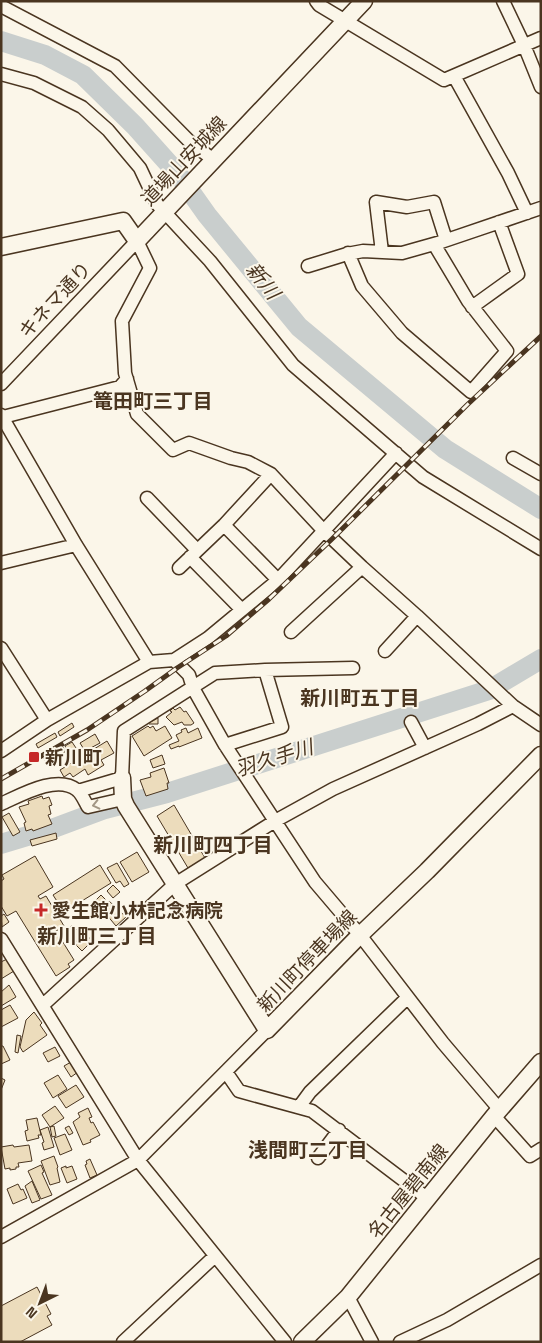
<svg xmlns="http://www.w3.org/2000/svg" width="542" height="1343" viewBox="0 0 542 1343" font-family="'Space Grotesk','Noto Sans JP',sans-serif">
	<rect width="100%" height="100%" fill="#fbf6e9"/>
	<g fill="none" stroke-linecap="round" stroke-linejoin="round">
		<path stroke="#c9cecd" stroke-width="20" d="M 1,41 L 45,55 L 83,75 L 135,126 L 178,174 L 207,215 L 299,327 L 445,449 L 541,509
			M 1,844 L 54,828 L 105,809 L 167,793 L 489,690 L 541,659"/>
	</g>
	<path fill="#ecdcbc" stroke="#4a3520" d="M 180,707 L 184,712 L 186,711 L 194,723 L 191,725 L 184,725 L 182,722 L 174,725 L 166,717 L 172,712 L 170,711 L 173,708 L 175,710 Z
		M 158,718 L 158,724 L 149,724 L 148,723 Z
		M 72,723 L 74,727 L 60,736 L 58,732 Z
		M 148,726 L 150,728 L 153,726 L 156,731 L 165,726 L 172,738 L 144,756 L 132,736 Z
		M 186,728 L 188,733 L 198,728 L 202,738 L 179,747 L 179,746 L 171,749 L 169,745 L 179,741 L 176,735 L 182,732 L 181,730 Z
		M 55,733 L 57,737 L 38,748 L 36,744 Z
		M 95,734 L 100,743 L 85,751 L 80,743 Z
		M 107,741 L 114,753 L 101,760 L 104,765 L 88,775 L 85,769 L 73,777 L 70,773 L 64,777 L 60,770 Z
		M 72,742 L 76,748 L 69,752 L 65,746 Z
		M 63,747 L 65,752 L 46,762 L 44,758 Z
		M 162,755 L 165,764 L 153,768 L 150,760 Z
		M 164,768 L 169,783 L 167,783 L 168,789 L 146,796 L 140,780 L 151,777 L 150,773 Z
		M 42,796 L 43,799 L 49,797 L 52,805 L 49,806 L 51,814 L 48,815 L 52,824 L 33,831 L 32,829 L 26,831 L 24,823 L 26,822 L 19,807 L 29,804 L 28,801 Z
		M 174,805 L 205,858 L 188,868 L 157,816 Z
		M 9,813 L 20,832 L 13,836 L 2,817 Z
		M 56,833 L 57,839 L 32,846 L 30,840 Z
		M 137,852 L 149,872 L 132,882 L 120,862 Z
		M 35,856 L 53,887 L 38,896 L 40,899 L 46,896 L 64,926 L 56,931 L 74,960 L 68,964 L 70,967 L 56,976 L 16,911 L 7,916 L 1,906 L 1,881 L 4,879 L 2,875 Z
		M 117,863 L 129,884 L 124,887 L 120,881 L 116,883 L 107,868 Z
		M 100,865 L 111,883 L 64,912 L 53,895 Z
		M 113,885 L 120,892 L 113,898 L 107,891 Z
		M 101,895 L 106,900 L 101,905 L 104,907 L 109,901 L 126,917 L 116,926 L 95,901 Z
		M 4,914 L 9,922 L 2,927 L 1,916 Z
		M 72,925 L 82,935 L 74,944 L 64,934 Z
		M 86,934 L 92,941 L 82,951 L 76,945 Z
		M 7,959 L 14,971 L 1,979 L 1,962 Z
		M 9,985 L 16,997 L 1,1006 L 1,992 Z
		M 10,1005 L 18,1018 L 1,1027 L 1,1010 Z
		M 34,1012 L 42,1023 L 40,1025 L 47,1035 L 23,1052 L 20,1047 L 26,1020 Z
		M 17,1035 L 21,1036 L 18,1053 L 15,1052 Z
		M 1,1046 L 3,1046 L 10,1060 L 1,1064 Z
		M 55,1047 L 60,1056 L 48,1062 L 43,1053 Z
		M 71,1062 L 78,1072 L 71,1077 L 64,1066 Z
		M 58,1075 L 67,1089 L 53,1098 L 44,1083 Z
		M 1,1078 L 5,1080 L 1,1090 Z
		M 76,1085 L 84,1097 L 66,1108 L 58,1096 Z
		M 55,1106 L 64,1118 L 50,1127 L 42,1115 Z
		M 88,1108 L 92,1117 L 89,1118 L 91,1123 L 93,1122 L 100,1135 L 90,1140 L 91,1142 L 83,1145 L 73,1122 L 80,1117 L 78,1113 Z
		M 37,1118 L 41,1135 L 38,1135 L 39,1138 L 27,1141 L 25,1131 L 28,1130 L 26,1120 Z
		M 54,1126 L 56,1136 L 52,1137 L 50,1127 Z
		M 69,1126 L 73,1133 L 69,1135 L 65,1128 Z
		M 48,1127 L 54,1147 L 44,1150 L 42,1143 L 44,1142 L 40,1130 Z
		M 65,1134 L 72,1150 L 60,1155 L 54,1138 Z
		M 13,1145 L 14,1147 L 29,1145 L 32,1161 L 18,1163 L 19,1167 L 16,1167 L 16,1169 L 10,1170 L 10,1168 L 5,1169 L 1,1147 Z
		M 54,1156 L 58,1167 L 57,1168 L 60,1182 L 50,1185 L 41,1161 Z
		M 90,1159 L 97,1175 L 90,1178 L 85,1165 L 87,1164 L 86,1161 Z
		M 41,1165 L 44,1172 L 42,1173 L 52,1195 L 41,1199 L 28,1171 Z
		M 66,1166 L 66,1168 L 72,1166 L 77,1179 L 67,1183 L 61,1168 Z
		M 32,1181 L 40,1200 L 32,1203 L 25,1186 Z
		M 18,1184 L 21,1190 L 23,1189 L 27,1198 L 13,1204 L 7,1189 Z
		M 37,1287 L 51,1314 L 47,1316 L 52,1325 L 20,1342 L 1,1342 L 1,1306 Z"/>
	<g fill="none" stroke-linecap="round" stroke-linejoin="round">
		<defs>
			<path id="minor" d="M 316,1 L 319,5 L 444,80 L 541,38
				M 503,1 L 524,45 L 541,87
				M 1,6 L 115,66 L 192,144 L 214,160
				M 1,74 L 34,83 L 82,107 L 108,130 L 140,168 L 157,204 L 210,261 L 293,365 L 423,477 L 541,549
				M 454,76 L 508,173 L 527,213
				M 382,252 L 376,202 L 407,207 L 434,202 L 446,240
				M 348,253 L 362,286 L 402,333 L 471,392 L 507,351 L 468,301 L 434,244
				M 308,266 L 347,254 L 363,251 L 402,253 L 441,242 L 541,208
				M 472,307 L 518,274 L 499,222
				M 1,384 L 137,241 L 150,268 L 122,321 L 125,373 L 137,414 L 173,450 L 189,443 L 231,458 L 248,462 L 271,474 L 323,530 L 362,567 L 417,616 L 513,706 L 541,725
				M 1,415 L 76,545 L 149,662
				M 3,417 L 120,387 L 127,379
				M 513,458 L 541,474
				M 147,498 L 197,550
				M 224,525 L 278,580
				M 190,557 L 242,610
				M 1,563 L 76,545
				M 179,568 L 224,525 L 271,474
				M 291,632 L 362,567
				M 1,648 L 47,720
				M 385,651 L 417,616
				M 174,660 L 208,638 L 278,580 L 396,453
				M 411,722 L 425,748
				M 225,745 L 282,727 L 265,670
				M 1,751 L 47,720 L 149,662 L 174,660 L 189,675 L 193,688 L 225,745 L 315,882 L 360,935 L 443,1043 L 500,1110
				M 78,791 L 122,778 L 124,731 L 215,673 L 265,670 L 353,668
				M 1,804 C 21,795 57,774 77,790 C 82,794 85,802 88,807 L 123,799
				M 1,939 L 138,1160 L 285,1342
				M 43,1005 L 175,884 L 275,821 L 333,789 L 478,724 L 513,706
				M 226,1072 L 239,1091 L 312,1111 L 427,1198
				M 299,1107 L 310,1092 L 407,998
				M 494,1116 L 530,1156 L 541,1149
				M 318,1158 L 339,1130
				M 1,1237 L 138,1160 L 267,1030
				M 348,1297 L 372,1342
				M 123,1342 L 215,1256
				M 400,1342 L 447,1320 L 541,1265"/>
			<path id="major" d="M 1,247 L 123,221 L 137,241 L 364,1
				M 122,778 L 123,799 L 126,806 L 267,1030 L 360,935 L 427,871 L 541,755
				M 302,1342 L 348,1297 L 494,1116 L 541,1062"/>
		</defs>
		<use href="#minor" stroke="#4a3520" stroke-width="15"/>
		<use href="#major" stroke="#4a3520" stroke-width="19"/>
		<use href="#minor" stroke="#fbf6e9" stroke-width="12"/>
		<use href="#major" stroke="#fbf6e9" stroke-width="16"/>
		<defs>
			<path id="rail" d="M 1,779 L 87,730 L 145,691 L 177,668 L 226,636 L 269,599 L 332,539 L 467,405 L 541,336"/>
		</defs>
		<use href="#rail" stroke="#4a3520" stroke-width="5"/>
		<use href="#rail" stroke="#fbf6e9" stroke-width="3" stroke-dasharray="9" stroke-linecap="butt"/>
	</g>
	<defs><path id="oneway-chevron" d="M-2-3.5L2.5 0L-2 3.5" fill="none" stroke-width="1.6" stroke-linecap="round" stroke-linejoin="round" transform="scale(1.25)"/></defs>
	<use stroke="#a29684" href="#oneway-chevron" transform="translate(96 805) rotate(167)"/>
	<g fill="#c62828" stroke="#fbf6e9" stroke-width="2">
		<rect x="28" y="751" width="12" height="12" rx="2.5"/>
		<path d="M38.5 902.5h5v5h5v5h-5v5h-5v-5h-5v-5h5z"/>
	</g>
	<g text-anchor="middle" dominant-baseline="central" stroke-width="4" stroke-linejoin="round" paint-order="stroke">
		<g font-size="19" fill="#4a3520" stroke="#fbf6e9">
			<text transform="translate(184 161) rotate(-47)">道場山安城線</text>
			<text transform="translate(55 300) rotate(-47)">キネマ通り</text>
			<text transform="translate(307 961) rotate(-46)">新川町停車場線</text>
			<text transform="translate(408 1191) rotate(-51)">名古屋碧南線</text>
		</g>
		<g font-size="19" font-weight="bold" fill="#4a3520" stroke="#fbf6e9" text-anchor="start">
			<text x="45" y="757">新川町</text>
			<text x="52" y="910">愛生館小林記念病院</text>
		</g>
		<g font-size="20" font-style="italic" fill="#4a3520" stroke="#fbf6e9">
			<text transform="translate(263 281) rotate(51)">新川</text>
			<text transform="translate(274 758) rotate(-17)">羽久手川</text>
		</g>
		<g font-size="20" font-weight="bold" fill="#4a3520" stroke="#fbf6e9">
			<text x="153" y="401">篭田町三丁目</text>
			<text x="360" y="698">新川町五丁目</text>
			<text x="213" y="845">新川町四丁目</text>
			<text x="97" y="936">新川町三丁目</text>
			<text x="308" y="1150">浅間町二丁目</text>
		</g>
	</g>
	<rect width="542" height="1343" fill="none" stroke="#4a3520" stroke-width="5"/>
	<g transform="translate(40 1303) rotate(222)" stroke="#fbf6e9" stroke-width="4" paint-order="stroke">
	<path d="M0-4L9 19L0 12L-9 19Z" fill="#4a3520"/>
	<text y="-8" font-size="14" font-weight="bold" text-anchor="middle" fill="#4a3520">N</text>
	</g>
</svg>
